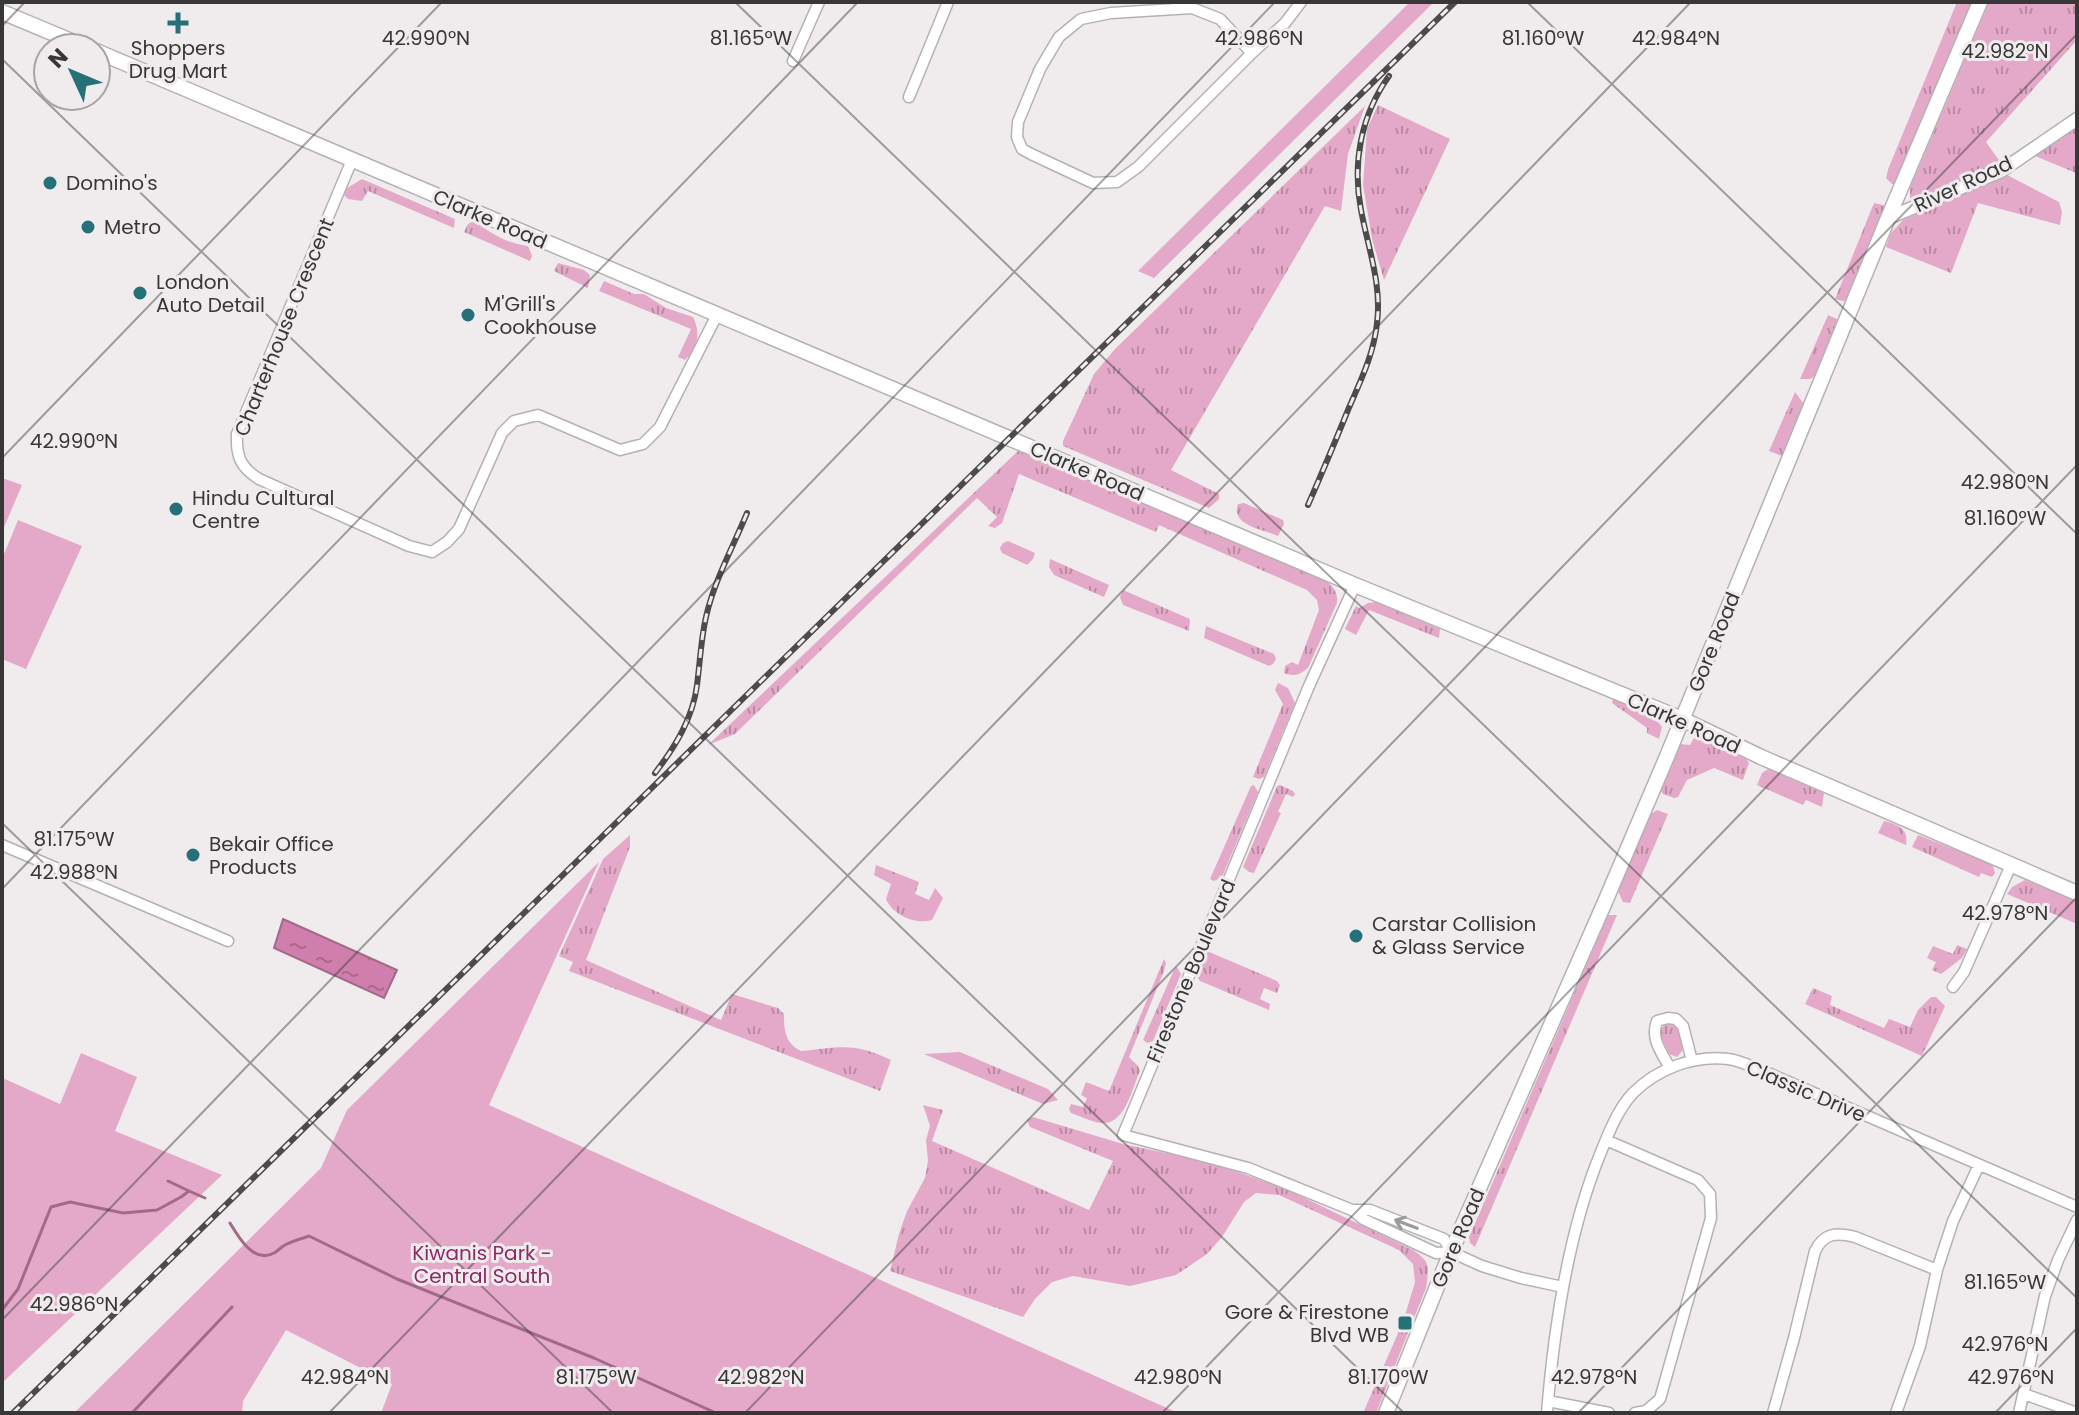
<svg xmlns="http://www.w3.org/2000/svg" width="2079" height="1415" viewBox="0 0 2079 1415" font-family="Poppins,sans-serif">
	<defs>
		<pattern id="grass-tufts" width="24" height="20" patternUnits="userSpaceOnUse" patternTransform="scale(2)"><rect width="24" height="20" fill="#e4a9c8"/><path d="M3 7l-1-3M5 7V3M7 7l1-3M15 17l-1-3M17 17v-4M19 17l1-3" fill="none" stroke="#ba8aa3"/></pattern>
		<pattern id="water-ripples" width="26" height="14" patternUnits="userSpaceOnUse" patternTransform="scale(2)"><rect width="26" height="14" fill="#d07eab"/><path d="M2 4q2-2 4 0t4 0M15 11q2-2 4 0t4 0" fill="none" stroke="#aa688c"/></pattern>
	</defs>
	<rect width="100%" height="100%" fill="#f0ecee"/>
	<path fill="url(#grass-tufts)" d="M 1957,2 L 1972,2 L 1895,184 L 1892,184 L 1886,178 L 1889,167 Z
		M 1989,2 L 2077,2 L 2077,40 L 1986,142 L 2001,163 L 1921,198 L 1910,198 L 1910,188 Z
		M 1378,105 L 1450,139 L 1384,280 L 1372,239 L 1363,185 L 1367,129 Z
		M 1365,106 L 1348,154 L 1341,211 L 1325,206 L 1171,470 L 1219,494 L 1219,499 L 1209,508 L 1063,446 L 1063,441 L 1094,374 L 1115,349 Z
		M 2077,126 L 2076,173 L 2035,156 Z
		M 2007,175 L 2059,202 L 2062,212 L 2060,225 L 1978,203 L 1951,273 L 1886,247 L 1891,233 L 1903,220 Z
		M 362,179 L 455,219 L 454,228 L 368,191 L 362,201 L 348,199 L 344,195 L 347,188 Z
		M 1874,203 L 1883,205 L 1886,208 L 1847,300 L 1843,301 L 1835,299 Z
		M 474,221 C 492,234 506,243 528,246 L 532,256 L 530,261 L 464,232 L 468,224 Z
		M 558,263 L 584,270 L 590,275 L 588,288 L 554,271 Z
		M 604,281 L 634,294 L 644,294 L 666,308 L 693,317 C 701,333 698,347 685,360 L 678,357 L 691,329 L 599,291 Z
		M 1828,315 L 1839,320 L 1815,376 L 1810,379 L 1800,379 Z
		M 1795,392 L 1804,404 L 1782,456 L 1769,451 Z
		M 1018,451 L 1328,582 C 1334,588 1338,593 1337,603 L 1308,668 C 1299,675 1295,677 1284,673 L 1285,666 L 1292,662 L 1298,665 L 1319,610 L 1317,600 L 1307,590 L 1159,525 L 1156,532 L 1019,474 L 1002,523 L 995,528 L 988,526 L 997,517 L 977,498 L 735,734 L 708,745 Z
		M 1244,503 L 1283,520 L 1284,524 L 1278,536 C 1262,529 1230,525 1238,504 Z
		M 1008,541 L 1035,553 L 1033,559 L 1027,565 L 1002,553 L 1000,548 L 1003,543 Z
		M 1050,559 L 1109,585 L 1104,597 L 1054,575 L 1049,567 Z
		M 1123,590 L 1190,619 L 1189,631 L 1123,605 L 1120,597 Z
		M 1376,602 L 1440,629 L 1439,638 L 1369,610 L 1356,635 L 1345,629 L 1356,606 L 1359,608 L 1368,603 Z
		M 1206,626 L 1274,654 L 1276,659 L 1273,664 L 1269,666 L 1204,638 Z
		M 1278,683 L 1288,688 L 1295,703 L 1264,777 L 1259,779 L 1253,777 L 1283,704 L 1275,690 Z
		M 1613,699 L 1653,715 L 1662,727 L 1659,739 L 1647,733 L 1647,728 L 1612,703 Z
		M 1695,736 L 1746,759 L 1749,763 L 1743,780 L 1714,768 L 1687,780 L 1678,797 L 1674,798 L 1663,794 L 1661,790 L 1680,744 L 1690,745 Z
		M 1768,769 L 1824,793 L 1822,807 L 1806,800 L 1803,805 L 1757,785 L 1762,773 Z
		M 1254,785 L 1258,792 L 1222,877 L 1214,881 L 1210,879 L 1251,786 Z
		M 1280,785 L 1293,791 L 1295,794 L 1293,797 L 1286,794 L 1278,812 L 1281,813 L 1254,873 L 1249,872 L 1243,867 L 1277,786 Z
		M 1657,810 L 1668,814 L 1630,903 L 1623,902 L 1617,889 L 1651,814 Z
		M 1884,821 C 1898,824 1909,829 1906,845 L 1878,833 Z
		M 630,835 L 630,847 L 586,960 L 721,1020 L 732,994 L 778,1008 L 784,1014 C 784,1030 785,1043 801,1051 C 839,1047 855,1042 891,1060 L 880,1091 L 569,971 L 573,962 L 559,956 L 603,859 Z
		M 1918,835 L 1989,863 L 1993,866 L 1995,873 L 1992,877 L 1981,873 L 1979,877 L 1912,847 Z
		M 876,865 L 919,882 L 915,894 L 929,900 L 935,888 L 943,898 L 932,920 C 915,925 893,915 886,899 L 891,884 L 874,875 Z
		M 2025,880 L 2077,901 L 2077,924 L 2007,894 L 2012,887 Z
		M 1608,915 L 1617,915 L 1475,1247 L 1470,1243 L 1469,1237 Z
		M 1957,945 L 1967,949 L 1962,958 L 1941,974 L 1932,970 L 1936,962 L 1927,958 L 1933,946 L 1953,954 Z
		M 1207,951 L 1277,981 L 1280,985 L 1277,993 L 1264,988 L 1260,999 L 1270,1004 L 1269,1010 L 1200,981 L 1196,976 Z
		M 1164,959 L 1166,963 L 1164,971 L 1129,1057 L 1138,1066 L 1140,1071 C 1132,1088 1125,1126 1101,1123 C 1092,1122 1080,1116 1071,1113 L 1069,1109 L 1071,1104 L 1083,1107 L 1087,1098 L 1081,1095 L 1086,1082 L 1109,1091 Z
		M 1177,967 L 1181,974 L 1153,1041 L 1147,1043 L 1143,1040 L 1174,970 Z
		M 1813,988 L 1832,996 L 1830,1005 L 1884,1028 L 1889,1019 L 1910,1027 L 1918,1010 L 1931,997 L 1936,997 L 1945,1006 L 1922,1056 L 1805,1004 Z
		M 1667,1024 L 1677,1026 L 1683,1050 L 1677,1057 L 1669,1054 L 1660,1035 L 1661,1028 Z
		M 960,1052 L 1048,1089 L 1058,1100 L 1043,1104 L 924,1054 Z
		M 923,1105 L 943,1110 L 932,1141 L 1089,1210 L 1113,1161 L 1030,1127 L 1027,1120 L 1033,1117 L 1123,1144 L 1199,1160 L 1241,1173 L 1290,1191 L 1413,1250 C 1431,1262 1429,1267 1426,1288 L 1376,1413 L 1363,1413 L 1403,1322 L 1415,1282 L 1413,1264 L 1399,1250 L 1279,1195 L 1256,1193 L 1244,1202 L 1222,1237 L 1207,1254 L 1176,1275 L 1130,1286 L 1073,1276 L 1052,1282 L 1035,1299 L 1023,1317 L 890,1271 L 899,1234 L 907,1211 L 925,1178 L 928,1161 L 926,1140 L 930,1126 Z"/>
	<path fill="#e4a9c8" d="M 1410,2 L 1434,2 L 1154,278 L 1138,271 Z
		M 2,478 L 22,485 L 2,532 Z
		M 18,520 L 82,546 L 26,669 L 2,659 L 2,559 Z
		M 599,862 L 489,1105 L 1178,1413 L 381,1413 L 392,1384 L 286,1330 L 243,1401 L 242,1413 L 74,1413 L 321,1168 L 347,1110 Z
		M 81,1053 L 137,1077 L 115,1131 L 222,1175 L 2,1383 L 2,1082 L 5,1079 L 60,1104 Z"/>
	<path fill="url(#water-ripples)" stroke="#a26988" stroke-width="2" d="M 283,919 L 397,970 L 384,998 L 274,948 Z"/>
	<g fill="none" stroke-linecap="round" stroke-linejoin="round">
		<path stroke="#a26988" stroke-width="3" d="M 168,1181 L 189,1191
			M 230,1223 C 239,1238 254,1264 274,1253 C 278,1251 281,1247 285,1245 C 292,1241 301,1239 309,1236 L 397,1279 L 594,1358 L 716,1413
			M 2,1310 L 18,1289 L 51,1207 L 70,1202 L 123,1213 L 157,1210 L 181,1197 L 189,1191 L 205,1198
			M 132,1413 L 232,1307"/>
		<defs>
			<path id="minor" d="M 1252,53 L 1220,19 L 1192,8 L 1111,13 L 1081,19 L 1059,37 L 1040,69 L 1018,122 L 1017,137 L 1022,149 L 1031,154 L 1093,183 L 1117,182 L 1138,167 L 1252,53 L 1285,23 L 1301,2
				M 793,61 L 819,2
				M 909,97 L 948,2
				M 352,160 L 237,434 C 236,456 240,467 259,479 L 409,546 L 432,552 L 447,542 L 459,529 L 502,433 L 514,421 L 538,415 L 620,450 L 643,444 L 660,427 L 717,315
				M 1355,585 L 1309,686 L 1123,1135 L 1248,1168 L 1352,1210 L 1363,1219 L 1436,1253 L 1451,1252 L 1482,1266 L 1521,1278 L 1563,1287
				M 2,845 L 228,941
				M 1953,987 L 1964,972 L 2011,865
				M 1670,1068 C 1662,1053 1650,1039 1657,1021 L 1668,1018 L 1676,1019 L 1683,1026 L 1692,1061
				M 1606,1140 L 1698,1180 L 1710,1194 L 1711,1218 L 1660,1399 L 1646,1411 L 1635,1413
				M 1352,1210 L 1370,1210 L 1444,1239 L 1451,1252
				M 2024,1394 L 2077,1413
				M 1548,1401 L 1609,1413
				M 1547,1413 C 1554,1327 1568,1232 1601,1152 C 1609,1132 1618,1109 1633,1093 C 1657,1069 1693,1055 1728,1059 C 1741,1060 1755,1069 1768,1073 L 2077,1207
				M 1773,1413 L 1794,1338 L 1815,1251 C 1824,1233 1836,1232 1855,1237 L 1937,1270
				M 1896,1413 L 1920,1346 L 1937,1270 L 1953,1221 L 1979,1165
				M 2019,1413 L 2045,1296 L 2058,1260 L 2077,1220"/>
			<path id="tertiary" d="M 1888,218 L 2001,171 L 2077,119"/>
			<path id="secondary" d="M 2,12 L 88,48
				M 96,51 L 1355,585 L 1682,719 L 1761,757 L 2077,893
				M 1386,1413 L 1451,1252 L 1605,902 L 1668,754 L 1888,218 L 1980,2"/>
		</defs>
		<use href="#minor" stroke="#b5b1b3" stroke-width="13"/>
		<use href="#tertiary" stroke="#b5b1b3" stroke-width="15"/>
		<use href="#secondary" stroke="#b5b1b3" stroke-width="17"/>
		<use href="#minor" stroke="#fff" stroke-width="10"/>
		<use href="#tertiary" stroke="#fff" stroke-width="12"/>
		<use href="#secondary" stroke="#fff" stroke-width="14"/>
		<defs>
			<path id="rail" d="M 1308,505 C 1322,473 1335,442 1348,410 C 1360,382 1374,354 1377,323 C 1382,284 1368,248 1361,210 C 1352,163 1361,115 1389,76
				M 655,773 C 675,747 693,718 697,685 C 700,662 701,639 706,617 C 714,581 733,547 747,513
				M 13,1413 L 1455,2"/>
		</defs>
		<use href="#rail" stroke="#4c4b4c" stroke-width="6"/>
		<use href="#rail" stroke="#f0ecee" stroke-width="3" stroke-dasharray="9" stroke-linecap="butt"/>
	</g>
	<defs><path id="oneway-shaft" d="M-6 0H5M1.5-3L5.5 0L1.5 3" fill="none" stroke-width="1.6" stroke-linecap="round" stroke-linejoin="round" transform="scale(2)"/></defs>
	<use stroke="#9c9b9c" href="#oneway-shaft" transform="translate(1406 1224) rotate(-159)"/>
	<path fill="none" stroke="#383738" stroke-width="2" stroke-opacity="0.45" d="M 735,2 L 2077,1298M 1527,2 L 2077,534M 2,26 L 25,2M 2,59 L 1404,1413M 2,458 L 442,2M 2,823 L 613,1413M 2,889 L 858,2M 2,1320 L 1275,2M 329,1413 L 1691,2M 745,1413 L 2077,34M 1162,1413 L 2077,465M 1578,1413 L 2077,897M 1995,1413 L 2077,1328"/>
	<g fill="#267078" stroke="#f0ecee" stroke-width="3">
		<path d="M174 11h8v8h8v8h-8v8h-8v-8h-8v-8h8z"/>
		<circle cx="50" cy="183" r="8"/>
		<circle cx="88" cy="227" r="8"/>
		<circle cx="140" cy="293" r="8"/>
		<circle cx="468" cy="315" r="8"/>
		<circle cx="176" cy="509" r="8"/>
		<circle cx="193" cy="855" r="8"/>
		<circle cx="1356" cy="936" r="8"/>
		<rect x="1397" y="1315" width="16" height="16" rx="4"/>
	</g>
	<g text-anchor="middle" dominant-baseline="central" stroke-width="6" stroke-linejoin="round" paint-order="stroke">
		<g font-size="20" fill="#383738" stroke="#f0ecee" text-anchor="start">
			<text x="178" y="48" text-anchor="middle">Shoppers<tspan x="178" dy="23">Drug Mart</tspan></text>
			<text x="66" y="183">Domino's</text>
			<text x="104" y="227">Metro</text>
			<text x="156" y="282">London<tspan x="156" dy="23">Auto Detail</tspan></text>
			<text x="484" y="304">M'Grill's<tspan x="484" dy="23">Cookhouse</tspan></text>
			<text x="192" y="498">Hindu Cultural<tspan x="192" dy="23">Centre</tspan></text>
			<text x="209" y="844">Bekair Office<tspan x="209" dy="23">Products</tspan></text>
			<text x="1372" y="924">Carstar Collision<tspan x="1372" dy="23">&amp; Glass Service</tspan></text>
			<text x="1389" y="1312" text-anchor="end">Gore &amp; Firestone<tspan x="1389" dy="23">Blvd WB</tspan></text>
		</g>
		<g font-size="20" fill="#383738" stroke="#f0ecee">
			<text transform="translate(1963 184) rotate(-25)">River Road</text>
			<text transform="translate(490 219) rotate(23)">Clarke Road</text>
			<text transform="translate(284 327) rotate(-68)">Charterhouse Crescent</text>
			<text transform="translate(1087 471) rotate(23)">Clarke Road</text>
			<text transform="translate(1714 642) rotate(-68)">Gore Road</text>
			<text transform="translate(1684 723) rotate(24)">Clarke Road</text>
			<text transform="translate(1191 971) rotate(-67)">Firestone Boulevard</text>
			<text transform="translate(1806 1091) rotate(23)">Classic Drive</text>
			<text transform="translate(1458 1238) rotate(-67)">Gore Road</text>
		</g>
		<g font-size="20" fill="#8b2a66" stroke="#f0ecee">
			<text x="482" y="1253">Kiwanis Park -<tspan x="482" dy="23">Central South</tspan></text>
		</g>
	</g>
	<g font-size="20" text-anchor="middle" fill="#383738" stroke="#f0ecee" stroke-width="6" stroke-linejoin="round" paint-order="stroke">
		<text x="751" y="45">81.165°W</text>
		<text x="1543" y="45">81.160°W</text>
		<text x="426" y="45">42.990°N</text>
		<text x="1259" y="45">42.986°N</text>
		<text x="1676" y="45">42.984°N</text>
		<text x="2005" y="58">42.982°N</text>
		<text x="74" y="448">42.990°N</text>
		<text x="2005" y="489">42.980°N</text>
		<text x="2005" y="525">81.160°W</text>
		<text x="74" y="846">81.175°W</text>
		<text x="74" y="879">42.988°N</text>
		<text x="2005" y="920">42.978°N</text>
		<text x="2005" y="1289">81.165°W</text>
		<text x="74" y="1311">42.986°N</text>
		<text x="2005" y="1351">42.976°N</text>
		<text x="345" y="1384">42.984°N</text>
		<text x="761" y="1384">42.982°N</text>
		<text x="1178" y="1384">42.980°N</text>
		<text x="1594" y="1384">42.978°N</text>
		<text x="2011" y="1384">42.976°N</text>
		<text x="596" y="1384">81.175°W</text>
		<text x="1388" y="1384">81.170°W</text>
	</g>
	<rect width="2079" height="1415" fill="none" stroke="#383738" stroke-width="8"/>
	<g transform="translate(72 72) rotate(314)"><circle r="38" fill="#f0ecee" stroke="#a6a4a5" stroke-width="2"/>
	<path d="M0-6L14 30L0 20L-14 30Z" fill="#267078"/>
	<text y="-12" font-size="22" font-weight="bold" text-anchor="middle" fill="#383738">N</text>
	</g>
</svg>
